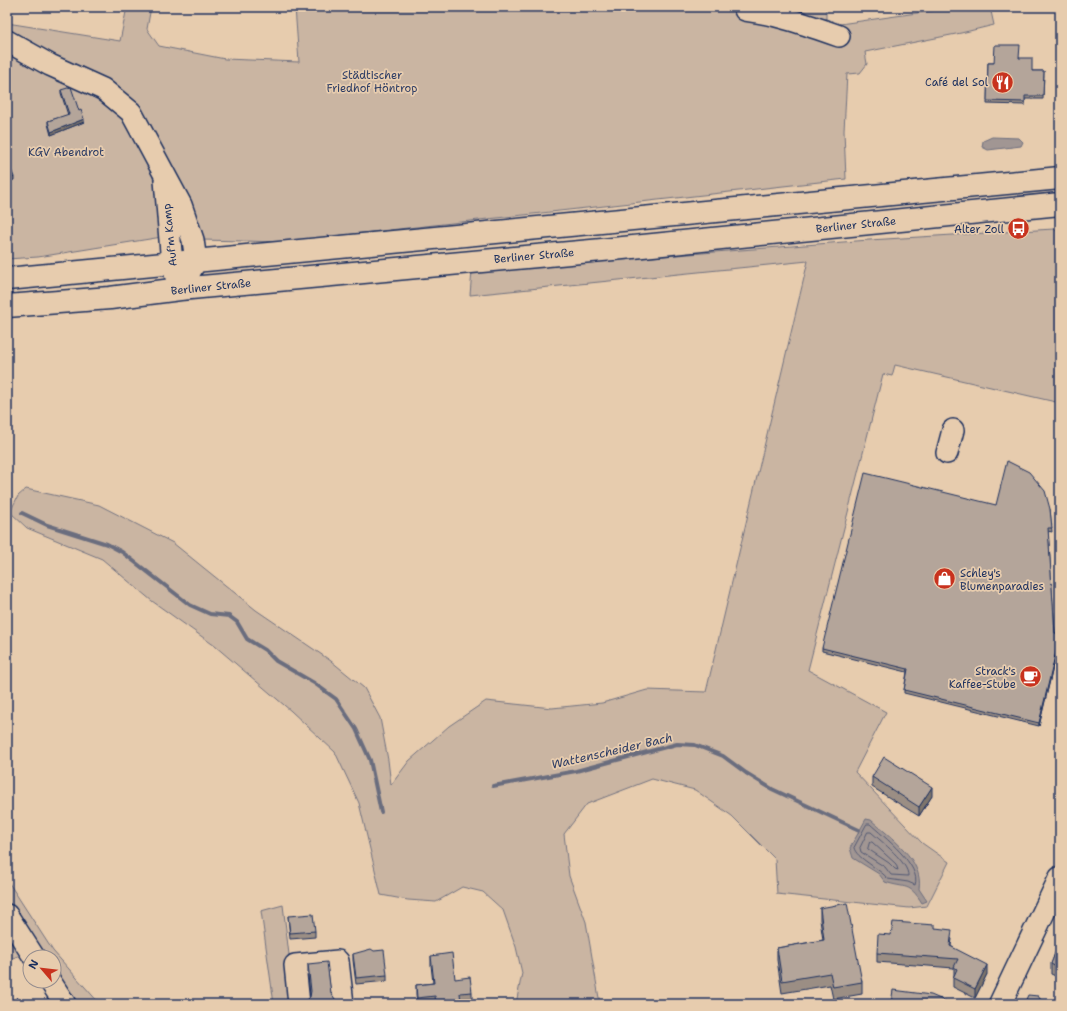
<svg xmlns="http://www.w3.org/2000/svg" width="1067" height="1011" viewBox="0 0 1067 1011" font-family="'Shantell Sans',sans-serif">
	<rect width="100%" height="100%" fill="#e7ccae"/>
	<filter id="ink" filterUnits="userSpaceOnUse"><feTurbulence type="fractalNoise" baseFrequency=".025" numOctaves="2"/><feDisplacementMap in="SourceGraphic" scale="8" xChannelSelector="R" yChannelSelector="G"/><feConvolveMatrix kernelMatrix="1 2 1 2 8 2 1 2 1" color-interpolation-filters="sRGB"/></filter>
	<g filter="url(#ink)">
		<path fill="#cab5a2" stroke="#727280" d="M 127,7 L 151,7 L 147,29 L 159,46 L 225,59 L 299,62 L 295,7 L 826,7 L 826,26 L 959,7 L 990,7 L 994,25 L 961,33 L 865,52 L 867,64 L 860,73 L 847,74 L 844,131 L 846,179 L 282,242 L 203,240 L 135,108 L 7,32 L 7,23 L 120,41 Z
			M 7,49 L 128,117 L 149,159 L 160,210 L 162,237 L 38,257 L 7,259 Z
			M 1054,229 L 1060,235 L 1060,403 L 895,365 L 892,376 L 883,374 L 808,670 L 886,712 L 855,772 L 922,843 L 949,862 L 927,906 L 909,908 L 777,894 L 775,859 L 732,816 L 695,790 L 652,779 L 587,804 L 564,834 L 569,876 L 586,922 L 600,1004 L 516,1004 L 522,973 L 516,947 L 503,910 L 483,892 L 462,887 L 436,902 L 408,900 L 381,895 L 359,803 L 335,752 L 291,711 L 215,646 L 152,601 L 102,559 L 27,528 L 10,512 L 18,496 L 26,489 L 99,505 L 173,543 L 256,610 L 331,661 L 364,688 L 380,718 L 388,760 L 391,785 L 409,761 L 449,726 L 486,701 L 552,708 L 602,703 L 647,690 L 706,692 L 808,261 L 470,295 L 472,271 L 869,240 Z
			M 7,880 L 53,951 L 100,1004 L 52,1004 L 37,981 L 54,981 L 54,957 L 30,957 L 30,970 L 21,955 L 7,960 Z
			M 283,905 L 295,1004 L 274,1004 L 261,911 Z"/>
		<path fill="#a19693" stroke="#6b6d7e" d="M 992,137 L 1019,138 L 1023,142 L 1021,146 L 988,150 L 982,147 L 983,141 Z
			M 866,819 L 871,820 C 890,837 924,860 919,889 L 927,901 L 922,903 C 909,882 906,889 885,882 L 879,874 L 853,858 L 850,848 Z"/>
		<g fill="none" stroke-linecap="round" stroke-linejoin="round">
			<path stroke="#515873" stroke-width="1" d="M 867,824 L 870,824 C 883,836 922,866 915,885 L 908,882 L 888,879 C 879,868 856,858 854,848 Z
				M 868,832 L 871,832 C 881,841 909,863 908,876 L 891,875 L 885,867 L 861,852 L 860,848 Z
				M 870,842 L 872,842 L 896,864 L 898,870 L 895,869 L 889,863 L 868,849 Z"/>
			<path stroke="#6b6d7e" stroke-width="4" d="M 22,513 L 47,525 L 107,544 L 122,552 L 190,605 L 210,614 L 229,616 L 237,622 L 247,639 L 265,650 L 276,661 L 314,683 L 336,699 L 356,729 L 370,760 L 381,812
				M 493,786 L 576,771 L 677,744 L 695,745 L 723,756 L 746,773 L 772,789 L 859,830"/>
			<defs>
				<path id="minor" d="M 745,10 C 777,14 808,25 839,36
					M 7,41 L 50,65 L 103,89 L 131,112 L 181,205 L 193,240 L 196,261 L 180,289
					M 165,180 L 172,264 L 177,280
					M 947,453 L 953,430
					M 7,915 L 34,957
					M 50,981 L 65,1004
					M 299,1004 L 295,965 L 338,961 L 343,1004"/>
				<path id="major" d="M 7,279 L 1060,178
					M 7,306 L 110,298 L 180,289 L 613,249 L 1060,204
					M 1000,1004 L 1060,878"/>
			</defs>
			<use href="#minor" stroke="#1b2f5e" stroke-width="24"/>
			<use href="#major" stroke="#1b2f5e" stroke-width="25"/>
			<use href="#minor" stroke="#e7ccae" stroke-width="21"/>
			<use href="#major" stroke="#e7ccae" stroke-width="22"/>
		</g>
		<path fill="#9b8e84" stroke="#1b2f5e" d="M 1020,58 L 1032,71 L 1044,71 L 1043,99 L 1025,99 L 1025,105 L 987,104 L 988,63 L 994,63 Z
			M 61,90 L 79,111 L 84,122 L 51,135 L 48,124 L 48,121 L 68,115 L 61,93 Z
			M 996,505 L 1050,509 L 1052,532 L 1048,531 L 1055,633 L 1060,634 L 1060,638 L 1039,726 L 904,693 L 904,690 L 907,672 L 822,651 L 822,648 Z
			M 872,777 L 932,796 L 919,816 L 872,787 Z
			M 820,908 L 862,982 L 862,994 L 833,999 L 830,985 L 782,993 L 777,960 L 777,948 L 823,940 L 820,920 Z
			M 288,916 L 315,931 L 315,937 L 290,939 Z
			M 935,928 L 952,939 L 951,946 L 987,974 L 975,998 L 953,987 L 953,978 L 954,975 L 954,968 L 877,962 L 877,953 L 891,935 Z
			M 1060,940 L 1060,978 L 1051,974 L 1051,964 Z
			M 353,954 L 387,975 L 387,981 L 356,984 L 353,960 Z
			M 431,956 L 455,979 L 472,992 L 472,1001 L 461,1002 L 461,1004 L 417,1004 L 416,994 L 416,985 L 433,983 L 431,965 Z
			M 308,964 L 331,993 L 337,1004 L 305,1004 L 305,1002 L 310,997 L 310,995 L 308,976 Z"/>
		<path fill="#7e746c" stroke="#1b2f5e" d="M 84,119 L 84,122 L 51,135 L 51,132 Z
			M 14,177 L 14,180 L 7,182 L 7,179 Z
			M 1060,635 L 1060,638 L 1039,726 L 1039,723 Z
			M 932,787 L 932,796 L 919,816 L 919,807 Z
			M 987,965 L 987,974 L 975,998 L 975,989 Z"/>
		<path fill="#b4a59a" stroke="#1b2f5e" d="M 995,45 L 1020,45 L 1019,58 L 1032,58 L 1032,71 L 1044,71 L 1043,96 L 1025,96 L 1025,102 L 987,101 L 988,63 L 994,63 Z
			M 71,87 L 79,111 L 81,110 L 84,119 L 51,132 L 48,121 L 69,114 L 61,90 Z
			M 10,167 L 14,177 L 7,179 L 7,168 Z
			M 1007,461 L 1029,472 L 1045,491 L 1050,509 L 1052,528 L 1048,528 L 1055,633 L 1060,634 L 1060,635 L 1039,723 L 904,690 L 908,669 L 822,648 L 865,473 L 996,505 Z
			M 884,757 L 932,787 L 919,807 L 872,777 Z
			M 847,903 L 862,982 L 833,987 L 830,973 L 782,981 L 777,948 L 824,940 L 820,908 Z
			M 313,914 L 315,931 L 290,933 L 288,916 Z
			M 893,922 L 935,925 L 935,928 L 952,930 L 950,946 L 987,965 L 975,989 L 953,978 L 957,969 L 954,967 L 958,959 L 877,953 L 878,934 L 891,935 Z
			M 1060,940 L 1060,969 L 1051,964 Z
			M 371,949 L 374,951 L 384,950 L 387,975 L 356,978 L 353,954 Z
			M 452,953 L 455,979 L 470,977 L 472,992 L 460,993 L 461,1002 L 443,1004 L 436,1004 L 435,996 L 417,998 L 416,985 L 434,983 L 431,956 Z
			M 327,962 L 331,993 L 337,1002 L 337,1004 L 306,1004 L 305,1002 L 310,997 L 311,991 L 308,964 Z
			M 893,990 L 931,995 L 952,1004 L 891,1004 Z
			M 1028,995 L 1038,996 L 1041,1000 L 1039,1004 L 1024,1004 Z
			M 17,997 L 23,1004 L 10,1004 Z"/>
	</g>
	<defs>
		<symbol id="restaurant-disc" viewBox="-11 -11 22 22"><circle r="9.5" fill="#c8321e" stroke="#e7ccae"/><path d="M-5-6h1v4h1v-4h1v4h1v-4h1v5L-1.5 .5V6h-2V.5L-5-1ZM5-6V6H3V1.5H1.5Q1.5-4 5-6Z" fill="#fff"/></symbol>
		<symbol id="bus-disc" viewBox="-11 -11 22 22"><circle r="9.5" fill="#c8321e" stroke="#e7ccae"/><path d="M-5-6H5V4H4V6H2V4H-2V6H-4V4H-5ZM-3.5-4V0h7V-4ZM-3.5 1.2v1.5H-2V1.2ZM2 1.2v1.5H3.5V1.2Z" fill="#fff"/></symbol>
		<symbol id="shop-disc" viewBox="-11 -11 22 22"><circle r="9.5" fill="#c8321e" stroke="#e7ccae"/><path d="M-5-2.5h2.3a2.7 3.5 0 0 1 5.4 0H5L5.5 6h-11ZM-1.5-2.5h3a1.5 2.3 0 0 0-3 0Z" fill="#fff"/></symbol>
		<symbol id="cafe-disc" viewBox="-11 -11 22 22"><circle r="9.5" fill="#c8321e" stroke="#e7ccae"/><path d="M-5.5-4.5H6V0H3Q3 3.5 0 3.5H-2.5Q-5.5 3.5-5.5 0ZM3-3.2v2h1.7v-2ZM-6 4.5H4V6H-6Z" fill="#fff"/></symbol>
	</defs>
	<g fill-rule="evenodd">
		<use href="#restaurant-disc" x="990" y="70" width="25" height="25"/>
		<use href="#bus-disc" x="1006" y="216" width="25" height="25"/>
		<use href="#shop-disc" x="932" y="566" width="25" height="25"/>
		<use href="#cafe-disc" x="1018" y="664" width="25" height="25"/>
	</g>
	<g text-anchor="middle" dominant-baseline="central" stroke-width="3.5" stroke-linejoin="round" paint-order="stroke">
		<g font-size="11" fill="#2c3c65" stroke="#e7ccae">
			<text x="372" y="75">Städtischer<tspan x="372" dy="13">Friedhof Höntrop</tspan></text>
			<text x="66" y="152">KGV Abendrot</text>
		</g>
		<g font-size="11" fill="#1b2f5e" stroke="#e7ccae" text-anchor="end">
			<text x="988" y="82">Café del Sol</text>
			<text x="1004" y="229">Alter Zoll</text>
			<text x="960" y="573" text-anchor="start">Schley's<tspan x="960" dy="13">Blumenparadies</tspan></text>
			<text x="1016" y="671">Strack's<tspan x="1016" dy="13">Kaffee-Stube</tspan></text>
		</g>
		<g font-size="11" fill="#1b2f5e" stroke="#e7ccae">
			<text transform="translate(856 225) rotate(-6)">Berliner Straße</text>
			<text transform="translate(170 235) rotate(-96)">Auf'm Kamp</text>
			<text transform="translate(534 256) rotate(-5)">Berliner Straße</text>
			<text transform="translate(211 287) rotate(-6)">Berliner Straße</text>
		</g>
		<g font-size="12" font-style="italic" fill="#2f3e66" stroke="#e7ccae">
			<text transform="translate(612 751) rotate(-13)">Wattenscheider Bach</text>
		</g>
	</g>
	<rect width="1067" height="1011" fill="none" stroke="#e7ccae" stroke-width="24"/>
	<rect x="12" y="12" width="1043" height="987" fill="none" stroke="#1b2f5e" stroke-width="1.5" filter="url(#ink)"/>
	<g transform="translate(42 969) rotate(298)"><circle r="19" fill="#e7ccae" stroke="#958d8e"/>
	<path d="M0-3L7 15L0 10L-7 15Z" fill="#c8321e"/>
	<text y="-6" font-size="11" font-weight="bold" text-anchor="middle" fill="#1b2f5e">N</text>
	</g>
</svg>
